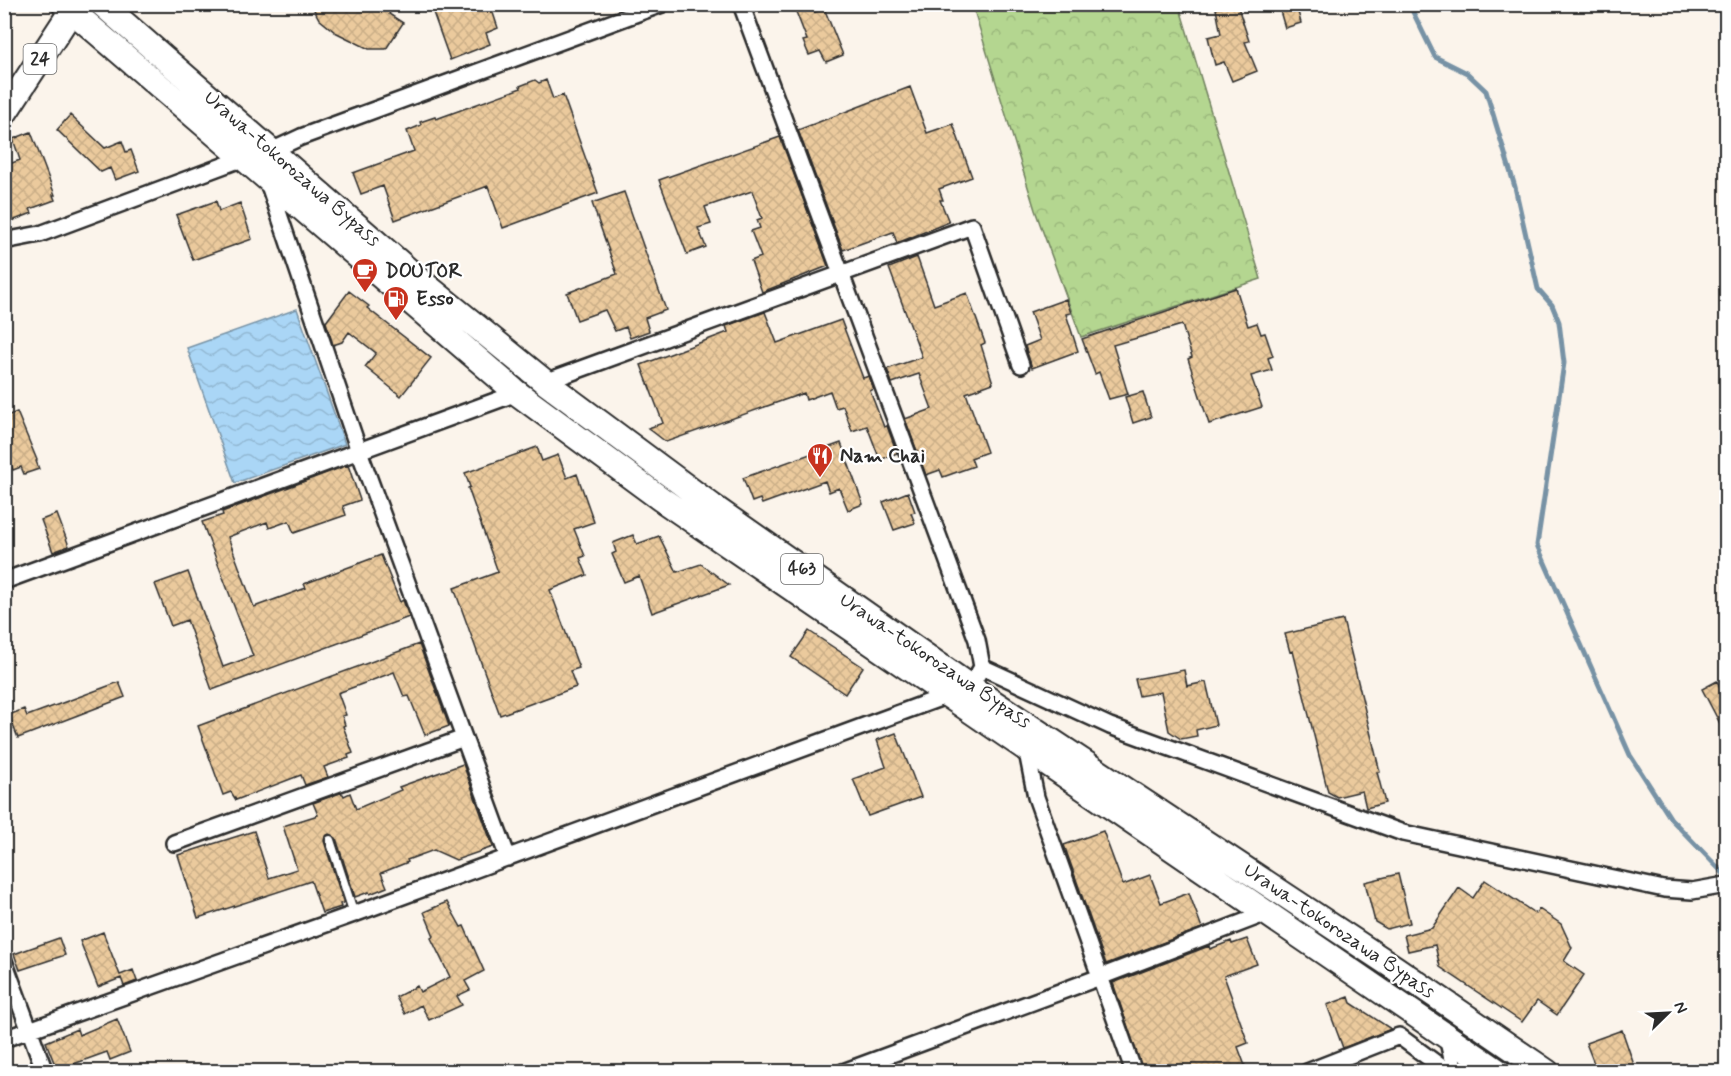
<svg xmlns="http://www.w3.org/2000/svg" width="1731" height="1076" viewBox="0 0 1731 1076" font-family="Mynerve,sans-serif">
	<defs>
		<pattern id="forest-crowns" width="20" height="18" patternUnits="userSpaceOnUse" patternTransform="scale(1.5)"><rect width="20" height="18" fill="#b4d690"/><path d="M2 6a3 3 0 1 1 6 0M12 15a3 3 0 1 1 6 0" fill="none" stroke="#9bb87c"/></pattern>
		<pattern id="water-waves" width="16" height="10" patternUnits="userSpaceOnUse" patternTransform="scale(1.5)"><rect width="16" height="10" fill="#aad6f6"/><path d="M0 5q4-4 8 0t8 0" fill="none" stroke="#92b8d3"/></pattern>
		<pattern id="building-cross-hatch" width="8" height="8" patternUnits="userSpaceOnUse" patternTransform="scale(1.5)"><rect width="8" height="8" fill="#ebca9d"/><path d="M0 0l8 8M0 8l8-8" fill="none" stroke="#caae87"/></pattern>
	</defs>
	<rect width="100%" height="100%" fill="#fbf4eb"/>
	<filter id="ink" filterUnits="userSpaceOnUse"><feTurbulence type="fractalNoise" baseFrequency=".0167" numOctaves="2"/><feDisplacementMap in="SourceGraphic" scale="12" xChannelSelector="R" yChannelSelector="G"/><feConvolveMatrix kernelMatrix="1 2 1 2 8 2 1 2 1" color-interpolation-filters="sRGB"/></filter>
	<g filter="url(#ink)">
		<path fill="url(#forest-crowns)" stroke="#70805e" stroke-width="1.5" d="M 980,4 L 1179,5 L 1261,279 L 1081,337 L 1035,210 L 973,7 Z"/>
		<path fill="url(#water-waves)" stroke="#7792a5" stroke-width="1.5" d="M 297,309 L 345,444 L 235,483 L 187,348 Z"/>
		<g fill="none" stroke-linecap="round" stroke-linejoin="round">
			<path stroke="#7792a5" stroke-width="5" d="M 1409,4 L 1435,57 L 1467,73 L 1486,91 L 1515,187 L 1538,289 L 1552,305 L 1559,322 L 1564,363 L 1537,545 L 1630,755 L 1671,819 L 1726,876"/>
		</g>
		<path fill="url(#building-cross-hatch)" stroke="#2b2b2b" stroke-width="1.5" d="M 311,4 L 395,4 L 389,14 L 403,23 L 386,49 L 369,49 L 335,32 L 319,19 Z
			M 430,4 L 490,4 L 498,28 L 486,33 L 490,44 L 450,60 Z
			M 793,4 L 812,4 L 815,12 L 824,8 L 843,55 L 826,62 L 820,51 L 809,55 L 803,41 L 807,40 Z
			M 1230,4 L 1237,4 L 1249,41 L 1245,42 L 1257,71 L 1232,81 L 1224,62 L 1215,65 L 1208,37 L 1221,34 L 1216,9 Z
			M 1278,4 L 1296,4 L 1301,23 L 1285,28 Z
			M 535,80 L 539,83 L 546,80 L 553,99 L 563,95 L 598,193 L 503,228 L 488,186 L 395,220 L 383,186 L 361,194 L 353,173 L 414,151 L 407,131 L 419,126 L 421,125 L 420,122 L 435,117 L 436,119 L 521,88 L 520,86 Z
			M 910,87 L 927,133 L 953,124 L 972,177 L 939,189 L 943,200 L 940,200 L 949,222 L 897,243 L 893,232 L 843,250 L 798,130 Z
			M 70,115 L 105,148 L 122,141 L 126,152 L 131,150 L 139,171 L 115,180 L 110,168 L 101,172 L 57,130 Z
			M 31,132 L 55,195 L 53,195 L 55,200 L 30,209 L 32,213 L 12,221 L 9,211 L 4,213 L 4,166 L 20,160 L 13,139 Z
			M 780,137 L 828,266 L 762,292 L 751,261 L 761,257 L 751,231 L 760,228 L 757,220 L 762,218 L 752,191 L 705,207 L 711,224 L 698,228 L 706,247 L 687,254 L 659,180 Z
			M 624,192 L 666,310 L 645,318 L 649,331 L 630,338 L 626,327 L 615,331 L 605,310 L 577,320 L 567,293 L 617,274 L 592,203 Z
			M 216,201 L 219,211 L 240,203 L 252,239 L 193,260 L 176,215 Z
			M 917,257 L 934,305 L 967,293 L 985,343 L 981,345 L 993,383 L 966,393 L 987,452 L 971,458 L 974,466 L 943,477 L 940,470 L 926,475 L 905,419 L 932,409 L 919,374 L 892,383 L 887,369 L 922,357 L 889,268 Z
			M 1236,288 L 1248,326 L 1257,323 L 1261,334 L 1265,333 L 1273,356 L 1268,358 L 1272,370 L 1251,376 L 1262,407 L 1209,424 L 1188,359 L 1192,357 L 1182,325 L 1113,345 L 1128,394 L 1109,399 L 1099,372 L 1095,374 L 1082,339 Z
			M 349,291 L 369,306 L 367,308 L 431,358 L 401,396 L 365,367 L 376,353 L 349,332 L 342,342 L 333,345 L 326,322 Z
			M 1066,299 L 1071,313 L 1066,314 L 1078,351 L 1032,368 L 1025,346 L 1040,340 L 1030,312 Z
			M 765,312 L 777,343 L 841,320 L 863,378 L 869,376 L 874,389 L 870,391 L 884,427 L 887,426 L 897,453 L 880,460 L 867,426 L 852,431 L 843,406 L 836,408 L 830,391 L 806,400 L 804,393 L 666,442 L 648,428 L 663,423 L 641,365 L 728,332 L 726,326 Z
			M 1143,392 L 1151,417 L 1133,423 L 1125,397 Z
			M 17,412 L 37,460 L 36,461 L 39,469 L 24,474 L 21,467 L 13,470 L 4,449 L 4,417 Z
			M 841,443 L 863,504 L 848,510 L 839,488 L 829,492 L 825,481 L 762,504 L 760,499 L 752,502 L 743,478 Z
			M 537,447 L 542,461 L 558,455 L 567,478 L 577,474 L 594,522 L 574,529 L 585,556 L 580,558 L 587,575 L 550,590 L 579,668 L 570,671 L 576,687 L 500,715 L 454,588 L 498,572 L 468,488 L 470,487 L 465,473 Z
			M 348,465 L 360,500 L 343,506 L 346,515 L 294,533 L 289,521 L 269,528 L 267,522 L 228,537 L 254,607 L 306,588 L 304,584 L 381,555 L 400,602 L 403,600 L 409,617 L 212,690 L 187,620 L 171,626 L 155,584 L 188,572 L 223,667 L 253,656 L 202,522 L 223,515 L 222,512 Z
			M 908,492 L 915,512 L 911,513 L 915,523 L 894,530 L 883,502 Z
			M 57,514 L 69,546 L 53,552 L 41,520 Z
			M 633,535 L 637,544 L 659,536 L 677,572 L 701,564 L 729,585 L 652,613 L 639,576 L 624,582 L 612,554 L 616,552 L 613,543 Z
			M 1343,620 L 1380,772 L 1377,772 L 1385,803 L 1366,808 L 1362,791 L 1337,797 L 1328,792 L 1293,651 L 1290,652 L 1285,634 Z
			M 809,631 L 863,667 L 845,694 L 791,657 Z
			M 419,644 L 449,726 L 425,735 L 409,696 L 404,697 L 394,672 L 338,693 L 346,715 L 342,716 L 345,725 L 343,726 L 353,753 L 348,755 L 349,758 L 324,767 L 328,777 L 305,785 L 301,775 L 236,800 L 231,792 L 223,795 L 198,726 Z
			M 1184,670 L 1187,686 L 1206,682 L 1216,725 L 1196,730 L 1197,736 L 1181,739 L 1169,731 L 1161,692 L 1139,696 L 1135,679 Z
			M 1717,681 L 1726,699 L 1726,735 L 1702,689 Z
			M 119,682 L 125,697 L 18,738 L 9,715 L 24,709 L 27,716 Z
			M 896,733 L 921,797 L 868,816 L 853,779 L 886,767 L 877,740 Z
			M 463,764 L 493,847 L 456,860 L 434,850 L 407,860 L 408,862 L 381,873 L 387,887 L 370,894 L 369,892 L 355,897 L 336,838 L 329,834 L 325,836 L 324,841 L 343,901 L 343,903 L 340,904 L 341,907 L 322,913 L 311,881 L 198,918 L 178,855 L 254,831 L 269,878 L 297,869 L 283,826 L 318,815 L 313,803 L 340,793 L 343,794 L 344,796 L 350,793 L 356,809 L 401,790 L 399,787 Z
			M 1103,831 L 1123,885 L 1150,875 L 1161,903 L 1189,893 L 1202,928 L 1106,964 L 1064,845 Z
			M 1398,874 L 1410,923 L 1387,929 L 1375,922 L 1365,882 Z
			M 1485,880 L 1536,914 L 1539,909 L 1561,924 L 1572,948 L 1564,961 L 1584,975 L 1557,1015 L 1537,1001 L 1522,1022 L 1440,967 L 1435,945 L 1408,951 L 1404,935 L 1432,928 L 1459,888 L 1473,898 Z
			M 447,902 L 461,927 L 464,926 L 484,971 L 465,981 L 470,990 L 457,996 L 462,1005 L 429,1020 L 421,1005 L 405,1014 L 396,997 L 417,986 L 420,992 L 450,977 L 431,938 L 434,936 L 424,912 Z
			M 103,932 L 120,975 L 133,970 L 137,981 L 124,986 L 121,978 L 98,987 L 80,941 Z
			M 59,938 L 65,955 L 20,970 L 14,954 Z
			M 1247,939 L 1257,964 L 1224,976 L 1248,1043 L 1238,1047 L 1247,1071 L 1143,1071 L 1113,983 L 1209,946 L 1210,949 L 1231,941 L 1232,944 Z
			M 1349,997 L 1351,1003 L 1391,1029 L 1343,1048 L 1327,1005 Z
			M 117,1019 L 130,1052 L 110,1060 L 107,1052 L 57,1070 L 46,1042 L 77,1029 L 79,1035 Z
			M 1622,1030 L 1634,1065 L 1616,1071 L 1597,1071 L 1586,1043 Z"/>
		<g fill="none" stroke-linecap="round" stroke-linejoin="round">
			<defs>
				<path id="service" d="M 330,840 L 354,914"/>
				<path id="minor" d="M 271,151 L 301,137 L 662,4
					M 268,182 L 359,451 L 508,858
					M 4,241 L 40,234 L 244,158
					M 545,382 L 972,226 L 1021,365
					M 4,581 L 517,393
					M 982,667 L 1110,726 L 1403,833 L 1664,889 L 1692,891 L 1726,885
					M 1026,747 L 1036,797 L 1134,1072
					M 174,843 L 464,738
					M 4,961 L 45,1072
					M 1447,1037 L 1455,1072
					M 4,1039 L 354,914 L 970,687 L 982,667 L 977,640 L 741,4
					M 843,1072 L 1100,977 L 1267,913
					M 1307,1072 L 1399,1036 L 1448,1072"/>
				<path id="primary" d="M 4,114 L 76,4"/>
				<path id="trunk" d="M 64,4 L 517,393 L 661,499 L 1499,1072
					M 102,4 L 417,278 L 545,382 L 712,506 L 970,687 L 1395,968 L 1547,1072"/>
			</defs>
			<use href="#service" stroke="#2b2b2b" stroke-width="12"/>
			<use href="#minor" stroke="#2b2b2b" stroke-width="20"/>
			<use href="#primary" stroke="#2b2b2b" stroke-width="28"/>
			<use href="#trunk" stroke="#2b2b2b" stroke-width="28"/>
			<use href="#service" stroke="#fff" stroke-width="8"/>
			<use href="#minor" stroke="#fff" stroke-width="15"/>
			<use href="#primary" stroke="#fff" stroke-width="24"/>
			<use href="#trunk" stroke="#fff" stroke-width="24"/>
		</g>
	</g>
	<defs>
		<symbol id="cafe-pin" viewBox="-11 -11 22 30"><path d="M0 17L-7.5 6A9.5 9.5 0 1 1 7.5 6Z" fill="#c8321e" stroke="#fff"/><path d="M-5.5-4.5H6V0H3Q3 3.5 0 3.5H-2.5Q-5.5 3.5-5.5 0ZM3-3.2v2h1.7v-2ZM-6 4.5H4V6H-6Z" fill="#fff"/></symbol>
		<symbol id="fuel-pin" viewBox="-11 -11 22 30"><path d="M0 17L-7.5 6A9.5 9.5 0 1 1 7.5 6Z" fill="#c8321e" stroke="#fff"/><path d="M-5.5-6h7V0h2V4h1.3V-2.5L3-4.5l.8-.8L6-3V5H2.5V1h-1V6h-7ZM-4.2-4.7v3.2H.2V-4.7Z" fill="#fff"/></symbol>
		<symbol id="restaurant-pin" viewBox="-11 -11 22 30"><path d="M0 17L-7.5 6A9.5 9.5 0 1 1 7.5 6Z" fill="#c8321e" stroke="#fff"/><path d="M-5-6h1v4h1v-4h1v4h1v-4h1v5L-1.5 .5V6h-2V.5L-5-1ZM5-6V6H3V1.5H1.5Q1.5-4 5-6Z" fill="#fff"/></symbol>
	</defs>
	<g fill-rule="evenodd">
		<use href="#cafe-pin" x="350" y="256" width="30" height="40"/>
		<use href="#fuel-pin" x="381" y="284" width="30" height="40"/>
		<use href="#restaurant-pin" x="805" y="441" width="30" height="40"/>
	</g>
	<g text-anchor="middle" dominant-baseline="central" stroke-width="4.5" stroke-linejoin="round" paint-order="stroke">
		<g fill="#fff" stroke="#6b6b6b" stroke-width="1.5">
			<rect x="23.5" y="44" width="33" height="30" rx="4.5"/>
			<rect x="781" y="554" width="42" height="30" rx="4.5"/>
		</g>
		<g font-size="18" font-weight="bold" fill="#2b2b2b">
			<text x="40" y="59">24</text>
			<text x="802" y="569">463</text>
		</g>
		<g font-size="20" fill="#2b2b2b" stroke="#fff">
			<text transform="translate(292 169) rotate(41)">Urawa-tokorozawa Bypass</text>
			<text transform="translate(935 661) rotate(34)">Urawa-tokorozawa Bypass</text>
			<text transform="translate(1339 931) rotate(34)">Urawa-tokorozawa Bypass</text>
		</g>
		<g font-size="20" font-weight="bold" fill="#2b2b2b" stroke="#fff" text-anchor="start">
			<text x="385" y="271">DOUTOR</text>
			<text x="416" y="299">Esso</text>
			<text x="840" y="456">Nam Chai</text>
		</g>
	</g>
	<rect width="1731" height="1076" fill="none" stroke="#fff" stroke-width="24"/>
	<rect x="12" y="12" width="1707" height="1052" fill="none" stroke="#2b2b2b" stroke-width="2" filter="url(#ink)"/>
	<g transform="translate(1668 1013) rotate(66)" stroke="#ffffff" stroke-width="4.5" paint-order="stroke">
	<path d="M0-4.5L10 22L0 15L-10 22Z" fill="#2b2b2b"/>
	<text y="-9" font-size="16" font-weight="bold" text-anchor="middle" fill="#2b2b2b">N</text>
	</g>
</svg>
